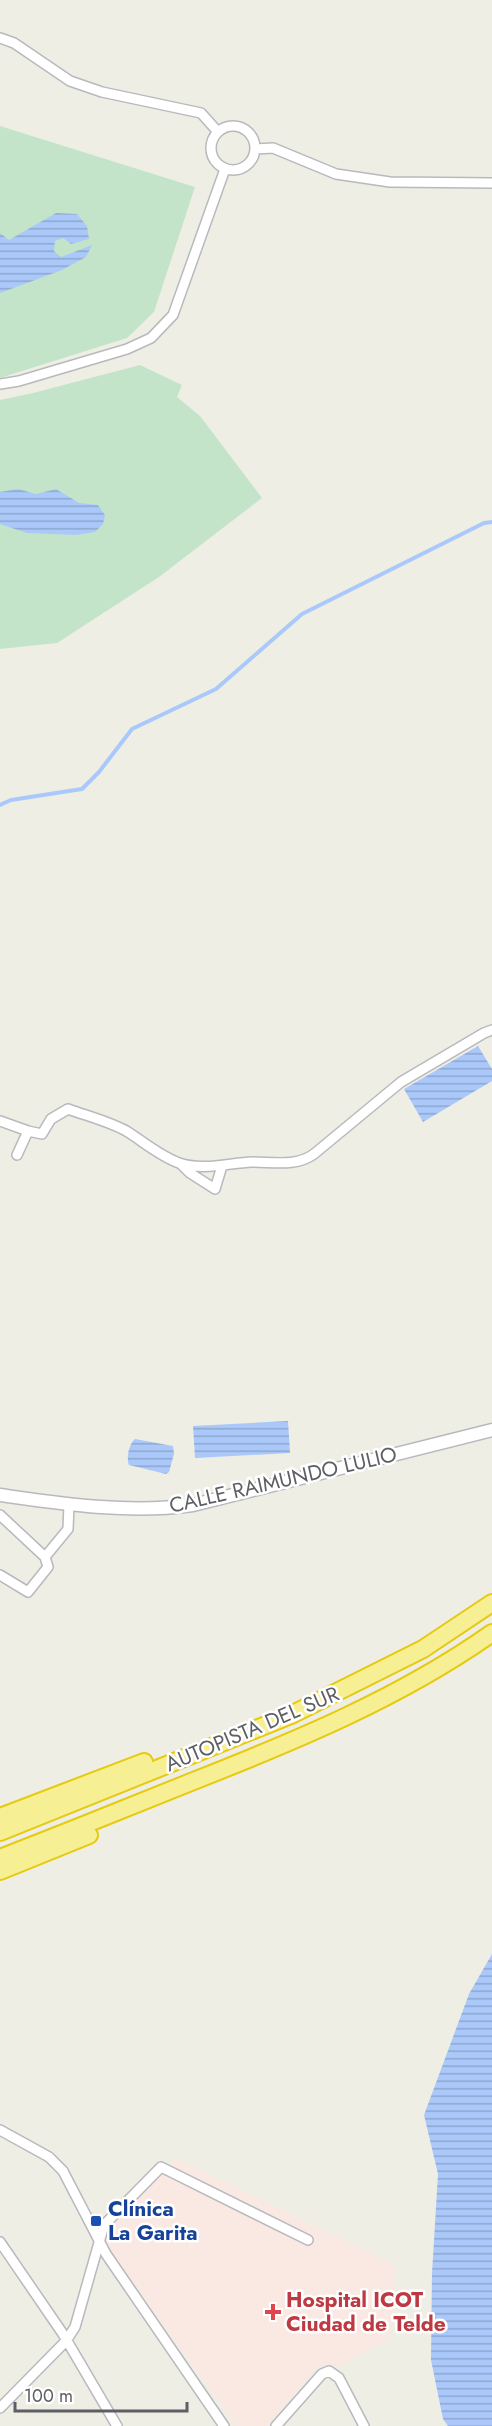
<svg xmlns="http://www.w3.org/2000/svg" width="492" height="2426" viewBox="0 0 492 2426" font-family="Jost,sans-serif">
	<defs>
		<pattern id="water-rules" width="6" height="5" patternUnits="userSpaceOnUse" patternTransform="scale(1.5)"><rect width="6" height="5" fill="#aac9fa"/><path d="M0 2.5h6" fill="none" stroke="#8ea6ce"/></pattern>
	</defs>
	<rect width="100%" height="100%" fill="#efeee5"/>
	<path fill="#fae9e3" d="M 176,2158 L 395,2265 L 389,2339 L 340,2366 L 319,2364 L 267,2426 L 236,2426 L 122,2268 L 106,2241 L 108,2231 Z"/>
	<path fill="#c4e4ca" d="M 0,126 L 195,187 L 154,312 L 127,338 L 0,378 Z
		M 140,365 L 182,385 L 177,397 L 200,416 L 262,498 L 159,577 L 57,643 L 0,649 L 0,400 L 33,393 Z"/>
	<path fill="url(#water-rules)" d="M 56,213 L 77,214 L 87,226 L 89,239 L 71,244 L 63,238 L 55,241 L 54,251 L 61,257 L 92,245 L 86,257 L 62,270 L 0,293 L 0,233 L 9,240 Z
		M 18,489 L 36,494 L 56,489 L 79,503 L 98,505 L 105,515 L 103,524 L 95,532 L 76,535 L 27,533 L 0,524 L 0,492 Z
		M 478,1046 L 492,1069 L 492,1081 L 423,1122 L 404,1089 Z
		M 288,1421 L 290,1453 L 195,1458 L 193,1426 Z
		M 135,1439 L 173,1446 L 174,1454 L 169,1472 L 166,1474 L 129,1465 C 126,1458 129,1444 135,1439 Z
		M 492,1954 L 492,2426 L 448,2426 L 443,2419 L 431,2360 L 432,2273 L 438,2174 L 424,2115 L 469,1994 Z"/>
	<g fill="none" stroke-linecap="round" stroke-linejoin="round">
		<path stroke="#aac9fa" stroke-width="4" d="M 0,805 L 11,800 L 82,789 L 99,772 L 132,729 L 216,689 L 302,614 L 484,523 L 492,522"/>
		<defs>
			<path id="minor" d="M 0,38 L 14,43 L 70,81 L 102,92 L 201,113 L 218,132
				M211 148a22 22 0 1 1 44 0a22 22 0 1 1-44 0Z
				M 255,149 L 273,148 L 336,174 L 390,182 L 492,183
				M 0,384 L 19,381 L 127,349 L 151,338 L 173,315 L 225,169
				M 0,1121 L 28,1131 L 42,1134 L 51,1119 L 68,1109 C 87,1116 111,1122 128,1132 C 145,1143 160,1156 179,1163 C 202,1171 229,1163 252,1162 C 274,1162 296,1167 314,1154 L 401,1082 L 484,1033 L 492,1030
				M 17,1155 L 28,1131
				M 181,1164 L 190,1173 L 215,1189 L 222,1166
				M 0,1515 L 45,1557 L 48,1567 L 28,1592 L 0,1575
				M 45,1557 L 68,1529 L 69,1505
				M 0,2130 L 49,2157 L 63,2171 L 106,2254 L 224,2426
				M 0,2242 L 63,2334 L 117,2426
				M 0,2408 L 66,2341 L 75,2327 L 104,2225 L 161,2167 L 308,2240
				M 276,2426 L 322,2374 L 329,2371 L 339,2378 L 364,2426"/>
			<path id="tertiary" d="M 0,1495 C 64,1504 128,1514 193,1505 L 492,1430"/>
			<path id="motorway" d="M 0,1817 L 144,1762
				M 0,1832 L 291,1715 L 423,1649 L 492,1603
				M 0,1858 C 64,1833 127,1808 191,1782 C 295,1741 400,1698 492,1633
				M 0,1871 L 89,1835"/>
		</defs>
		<use href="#minor" stroke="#b8b9be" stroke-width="12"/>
		<use href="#tertiary" stroke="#b8b9be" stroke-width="15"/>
		<use href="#motorway" stroke="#e6ca0e" stroke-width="20"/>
		<use href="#minor" stroke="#fff" stroke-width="9"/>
		<use href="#tertiary" stroke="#fff" stroke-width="12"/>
		<use href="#motorway" stroke="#f7ef94" stroke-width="16"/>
	</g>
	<rect fill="#1a4fb4" stroke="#fff" stroke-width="2" x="90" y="2215" width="12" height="12" rx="3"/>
	<path fill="#e0444e" stroke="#fff" stroke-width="2" d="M270 2303h6v6h6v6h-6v6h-6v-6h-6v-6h6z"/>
	<g text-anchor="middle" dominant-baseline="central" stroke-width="5" stroke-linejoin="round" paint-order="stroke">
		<g font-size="21" fill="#5d5f65" stroke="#fff">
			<text transform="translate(283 1480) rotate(-13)">CALLE RAIMUNDO LULIO</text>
			<text transform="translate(252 1729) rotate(-23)">AUTOPISTA DEL SUR</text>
		</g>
		<g font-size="21" font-weight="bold" fill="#164399" stroke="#fff" text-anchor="start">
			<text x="108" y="2209">Clínica<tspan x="108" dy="24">La Garita</tspan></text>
		</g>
		<g font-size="21" font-weight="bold" fill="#be3a42" stroke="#fff" text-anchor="start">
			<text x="286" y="2300">Hospital ICOT<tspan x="286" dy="24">Ciudad de Telde</tspan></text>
		</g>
	</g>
	<path d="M15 2402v9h172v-9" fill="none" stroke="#5d5f65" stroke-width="3"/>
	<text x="24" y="2402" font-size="18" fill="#5d5f65" stroke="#ffffff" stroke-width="4.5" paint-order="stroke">100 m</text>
</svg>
